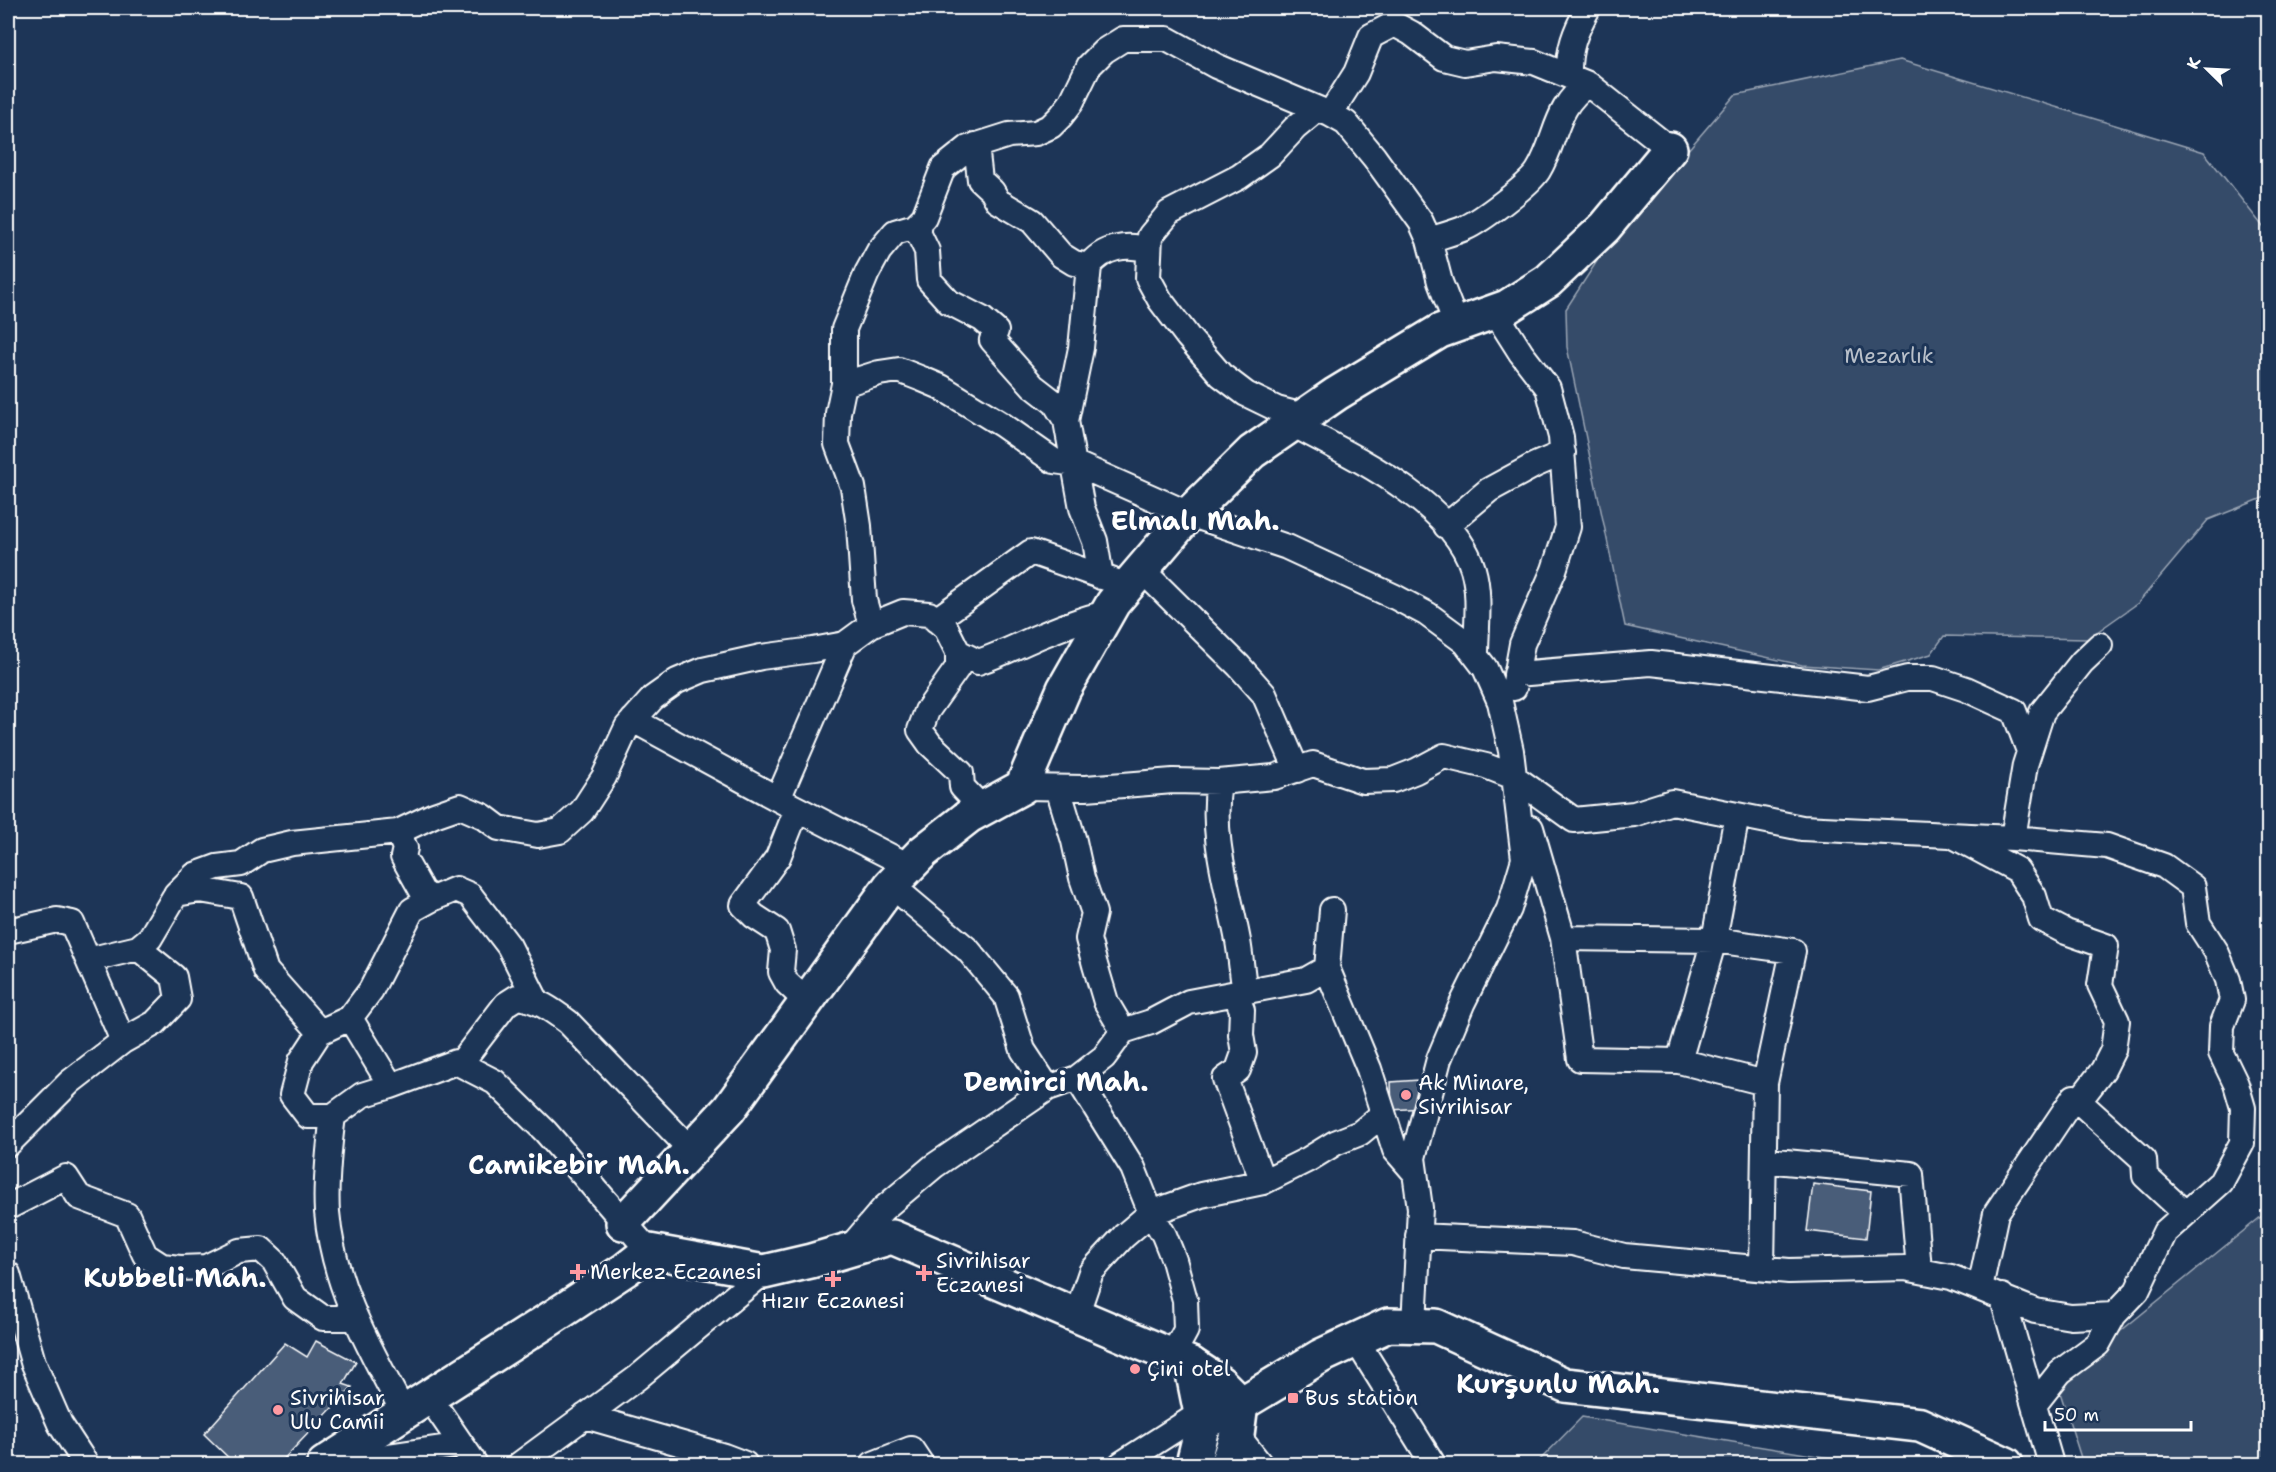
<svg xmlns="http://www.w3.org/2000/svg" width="2276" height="1472" viewBox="0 0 2276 1472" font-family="'Shantell Sans',sans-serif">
	<rect width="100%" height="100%" fill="#1d3557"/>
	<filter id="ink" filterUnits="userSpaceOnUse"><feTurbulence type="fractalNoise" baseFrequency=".0167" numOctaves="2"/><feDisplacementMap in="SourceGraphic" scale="12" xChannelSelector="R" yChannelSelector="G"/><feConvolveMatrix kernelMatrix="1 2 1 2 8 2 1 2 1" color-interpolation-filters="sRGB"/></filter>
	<g filter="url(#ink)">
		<path fill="#364b69" stroke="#9aa5b4" stroke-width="1.5" d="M 1900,60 L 2204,152 L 2268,233 L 2268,496 L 2208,520 L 2138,603 L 2087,639 L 1944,636 L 1931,654 L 1878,670 L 1802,665 L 1625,626 L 1567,347 L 1566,309 L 1610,241 L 1735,95 Z
			M 2268,1211 L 2268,1464 L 2083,1464 L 2057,1383 Z
			M 1582,1417 L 1866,1464 L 1536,1464 Z"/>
		<path fill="#4a5d79" stroke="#fff" stroke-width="1.5" d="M 1419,1080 L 1421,1108 L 1392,1110 L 1391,1082 Z
			M 1813,1184 L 1871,1191 L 1866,1238 L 1807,1231 Z
			M 316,1341 L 356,1362 L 343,1384 L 352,1387 L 279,1464 L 235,1464 L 204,1434 L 285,1343 L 307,1357 Z"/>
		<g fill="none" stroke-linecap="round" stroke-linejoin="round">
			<defs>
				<path id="street" d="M 1569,76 C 1568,49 1575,32 1588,8
					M 1330,114 L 1356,73 L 1371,36 L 1394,24 L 1411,33 L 1444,58 L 1465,63 L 1496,58 L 1534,62 L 1588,84
					M 976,145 L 980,180 L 992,191 L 998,201 L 1032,221 L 1061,255 L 1074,263 L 1089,266
					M 915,226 L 927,251 L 929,280 L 949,302 L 982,319 L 996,331 L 992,340 L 1033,386 L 1055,403 L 1066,421 L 1082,508 L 1095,541 L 1101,577
					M 1429,240 C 1441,236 1453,233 1465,228 C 1481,221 1529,185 1538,171 C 1558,138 1554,107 1588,84 L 1670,149
					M 1495,312 L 1521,353 L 1548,388 L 1561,437 L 1568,527 L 1554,570 L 1522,644 L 1514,688
					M 844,384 L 879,373 L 899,370 L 922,379 L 941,387 L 1001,424 L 1054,461 L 1076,464 L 1189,514 L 1287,547 L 1395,597 L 1427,614 L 1465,642 L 1485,668 L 1500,702 L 1511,751 L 1524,859 L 1509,909 L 1462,1004 L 1439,1059 L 1413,1158 L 1420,1208 L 1414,1325
					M 1304,416 L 1277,409 L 1246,394 L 1221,375 L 1188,337 L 1160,300 L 1148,278 L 1150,236 L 1169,213 L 1239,177 L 1270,155 L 1295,128 L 1318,109
					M 1066,421 L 1081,348 L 1089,266 C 1103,247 1127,243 1149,250
					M 1292,424 C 1350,455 1453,502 1473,569 C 1481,596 1476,628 1476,656
					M 1446,526 L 1489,490 L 1535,465 L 1563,453
					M 1142,570 L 1239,666 L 1264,694 L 1297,770
					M 936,620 L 1031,552 L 1114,581
					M 871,625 L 864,600 L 859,526 L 853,487 L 837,444 L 838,413 L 844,384 L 844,329 L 867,273 L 879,251 L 895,232 L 915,226 L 924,217 L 943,168 L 968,148 L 1009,135 L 1036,133 L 1051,126 L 1061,116 L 1071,103 L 1089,66 L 1104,51 L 1123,39 L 1167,39 L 1216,66 L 1330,114 L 1346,123 L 1374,157 L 1421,222 L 1429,240 L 1440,282 L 1452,313 L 1460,324
					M 958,652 L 978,662 C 1000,655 1019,645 1040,636 C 1062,627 1084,618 1107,613
					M 1516,674 L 1651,663 L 1868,688 L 1907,678 L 1933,678 L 1966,689 L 2014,711 L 2029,751
					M 633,720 L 778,799 L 909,866
					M 1219,782 C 1210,837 1228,887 1238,941 C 1241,958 1242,975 1245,992
					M 1022,787 L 1086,788 L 1173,781 L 1219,782 L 1274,777 L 1313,764 L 1363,781 L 1393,780 L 1416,771 L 1444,756 L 1486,766 L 1514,777 L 1574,820 L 1634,814 L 1672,802 L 1802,828 L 2013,838 L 2107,846 L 2164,866 L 2193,887 L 2198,923 L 2216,951 L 2228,980 L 2232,1000 L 2222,1026 L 2221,1053 L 2236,1084 L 2243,1108 L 2242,1143 L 2221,1182 L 2165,1232 L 2137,1291 L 2114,1315 L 2071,1317 L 2035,1311 L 1951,1277 L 1905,1268 L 1789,1271 L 1624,1256 L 1573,1243 L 1418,1236
					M 1058,788 L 1074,841 L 1082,878 L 1094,913 L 1088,939 L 1095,965 L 1106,1002 L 1123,1031
					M 778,799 L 845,644
					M 797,809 L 778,857 L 743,905 L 754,916 L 777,931 L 783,950 L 781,972 L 787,983 L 807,1002
					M 1531,828 L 1563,938 L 1580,1059 L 1679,1061 L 1765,1083 L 1762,1268
					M 398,832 L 405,848 L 403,857 L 422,891 L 432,899 L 456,889 L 470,895 L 509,946 L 537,1002
					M 1957,838 L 2017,870 L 2034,896 L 2041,919 L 2066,932 L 2106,946 L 2100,985 L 2117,1021 L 2113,1050 L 2103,1070 L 2079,1101
					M 2013,838 L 2025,765 L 2042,712 L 2082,662 L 2100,645
					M 891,885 L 968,950 L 1006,996 L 1023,1050 L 1048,1088
					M 176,894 L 195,875 L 217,867 L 241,864 L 262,850 L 292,843 L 398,832 L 434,815 L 460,806 L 483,816 L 499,828 L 538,835 L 560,831 L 582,811 L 604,777 L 627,727 L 653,698 L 677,681 L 703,670 L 761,657 L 813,650 L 845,644 L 871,625 L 903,612 L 929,614 L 946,628 L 958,652 L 958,667 L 927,711 L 920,730 L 930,744 L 961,773 L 962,787 L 982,808
					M 1332,910 L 1327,968 L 1369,1069 L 1395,1150 L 1415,1173
					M 8,931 L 57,920 L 72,923 L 88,960 L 138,948 L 150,938 L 176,894 L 200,890 L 241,897 L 266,971 L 320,1032 L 350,1018 L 391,1086 L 456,1062 L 495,1082 L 545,1131 L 649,1251
					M 1563,938 L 1714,940 L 1793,951 L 1765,1083
					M 1235,993 L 1242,1010 L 1241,1035 L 1244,1053 L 1238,1070 L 1225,1079 L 1263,1182
					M 350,1018 L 371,990 L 412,910 L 432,899
					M 320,1032 L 301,1061 L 292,1095 L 308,1116 L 333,1116
					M 123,1041 L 155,1023 L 178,999 L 174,977 L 138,948
					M 1679,1061 L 1714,940 L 1737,815
					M 460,1064 L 506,1004 L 517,997 C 537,999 552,1010 568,1022 L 691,1150
					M 1077,1078 L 1104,1057 L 1123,1031 L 1151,1022 L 1189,1002 L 1306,980 L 1327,968
					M 391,1086 L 362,1095 L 333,1116 C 329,1147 325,1181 327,1212 C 333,1286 370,1349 404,1413
					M 8,1144 L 70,1082 L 123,1041 L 88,960
					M 1764,1160 L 1911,1174 L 1919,1270
					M 8,1207 L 66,1177 L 79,1197 L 127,1215 L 145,1255 L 162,1266 L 180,1268 L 206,1267 L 239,1251 L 261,1249 L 274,1261 L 295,1298 L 323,1318 L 354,1318
					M 848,1250 L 883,1209 L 934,1166 L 1048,1088 L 1077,1078 L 1133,1168 L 1151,1213 L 1164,1235 L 1174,1260 L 1185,1300 L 1186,1330 L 1172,1356
					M 8,1274 L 33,1362 L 60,1424 L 86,1464
					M 1980,1288 L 1996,1213 L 2074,1097 L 2144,1160 L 2145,1176 L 2185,1213
					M 2002,1296 L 2051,1464
					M 1076,1316 L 1091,1272 L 1124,1236 L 1151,1213 L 1201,1195 L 1263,1182 L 1309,1159 L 1335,1143 L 1360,1133 L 1383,1114
					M 1356,1340 L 1433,1464
					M 429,1397 L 475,1464
					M 2034,1405 L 2060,1372 L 2098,1344 L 2114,1315
					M 585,1416 L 724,1456 L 745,1464
					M 1237,1435 L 1260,1464
					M 333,1464 L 462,1445
					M 520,1464 L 637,1378 L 764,1272
					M 873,1464 L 911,1449 L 921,1464
					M 1121,1464 L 1201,1413"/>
				<path id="secondary" d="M 623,1223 L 729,1109 L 891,885 L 923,852 L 969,816 L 1022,787 L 1064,689 L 1113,603 L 1189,514 L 1252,452 L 1336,394 L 1440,331 L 1507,307 L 1548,281 L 1605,227 L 1670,149
					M 1203,1423 L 1241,1404 L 1321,1356 L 1388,1325 L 1436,1326 L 1565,1385 L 1920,1425 L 2006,1464
					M 324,1464 L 550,1319 L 626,1269 L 649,1251 L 764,1272 L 811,1261 L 892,1237 L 1191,1364"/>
				<path id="primary" d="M 1191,1364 L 1220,1383 L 1241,1404 L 1237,1435 L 1227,1464
					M 1191,1364 L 1203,1423 L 1193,1464"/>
			</defs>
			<use href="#street" stroke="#fff" stroke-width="28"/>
			<use href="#secondary" stroke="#fff" stroke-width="38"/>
			<use href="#primary" stroke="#fff" stroke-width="38"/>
			<use href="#street" stroke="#1d3557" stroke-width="24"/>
			<use href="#secondary" stroke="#1d3557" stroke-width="33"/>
			<use href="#primary" stroke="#1d3557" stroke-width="33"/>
		</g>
	</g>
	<g fill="#ff9aa2" stroke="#1d3557" stroke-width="2">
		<circle cx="1406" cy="1095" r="6"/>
		<path d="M575 1263h6v6h6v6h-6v6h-6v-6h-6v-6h6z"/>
		<path d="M921 1264h6v6h6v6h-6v6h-6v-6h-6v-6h6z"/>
		<path d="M830 1270h6v6h6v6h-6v6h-6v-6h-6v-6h6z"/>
		<circle cx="1135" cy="1369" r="6"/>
		<rect x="1287" y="1392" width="12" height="12" rx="3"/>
		<circle cx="278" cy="1410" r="6"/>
	</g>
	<g text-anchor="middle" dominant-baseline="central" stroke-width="6" stroke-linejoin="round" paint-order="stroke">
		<g font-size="21" fill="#b9c0ca" stroke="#1d3557">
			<text x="1889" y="356">Mezarlık</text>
		</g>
		<g font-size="21" fill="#fff" stroke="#1d3557" text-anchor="start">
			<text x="1418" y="1083">Ak Minare,<tspan x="1418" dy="24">Sivrihisar</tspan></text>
			<text x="936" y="1261">Sivrihisar<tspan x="936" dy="24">Eczanesi</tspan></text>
			<text x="590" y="1272">Merkez Eczanesi</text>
			<text x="833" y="1301" text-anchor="middle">Hızır Eczanesi</text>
			<text x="1147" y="1369">Çini otel</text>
			<text x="290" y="1398">Sivrihisar<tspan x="290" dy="24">Ulu Camii</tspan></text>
			<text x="1305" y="1398">Bus station</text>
		</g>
		<g font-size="27" font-weight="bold" fill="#fff" stroke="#1d3557">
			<text x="1195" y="520">Elmalı Mah.</text>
			<text x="1056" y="1081">Demirci Mah.</text>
			<text x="579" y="1164">Camikebir Mah.</text>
			<text x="175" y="1277">Kubbeli Mah.</text>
			<text x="1558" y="1383">Kurşunlu Mah.</text>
		</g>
	</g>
	<rect width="2276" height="1472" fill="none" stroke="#1d3557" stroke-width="30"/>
	<rect x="15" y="15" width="2246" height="1442" fill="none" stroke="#fff" stroke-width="2" filter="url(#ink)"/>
	<g transform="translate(2207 69) rotate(294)" stroke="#1d3557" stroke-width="4.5" paint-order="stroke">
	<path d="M0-4.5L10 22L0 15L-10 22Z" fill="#ffffff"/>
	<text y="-9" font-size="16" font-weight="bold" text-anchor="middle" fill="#ffffff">K</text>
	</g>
	<path d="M2045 1421v9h146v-9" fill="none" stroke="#ffffff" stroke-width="3"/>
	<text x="2054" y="1421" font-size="18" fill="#ffffff" stroke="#1d3557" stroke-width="4.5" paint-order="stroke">50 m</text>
</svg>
